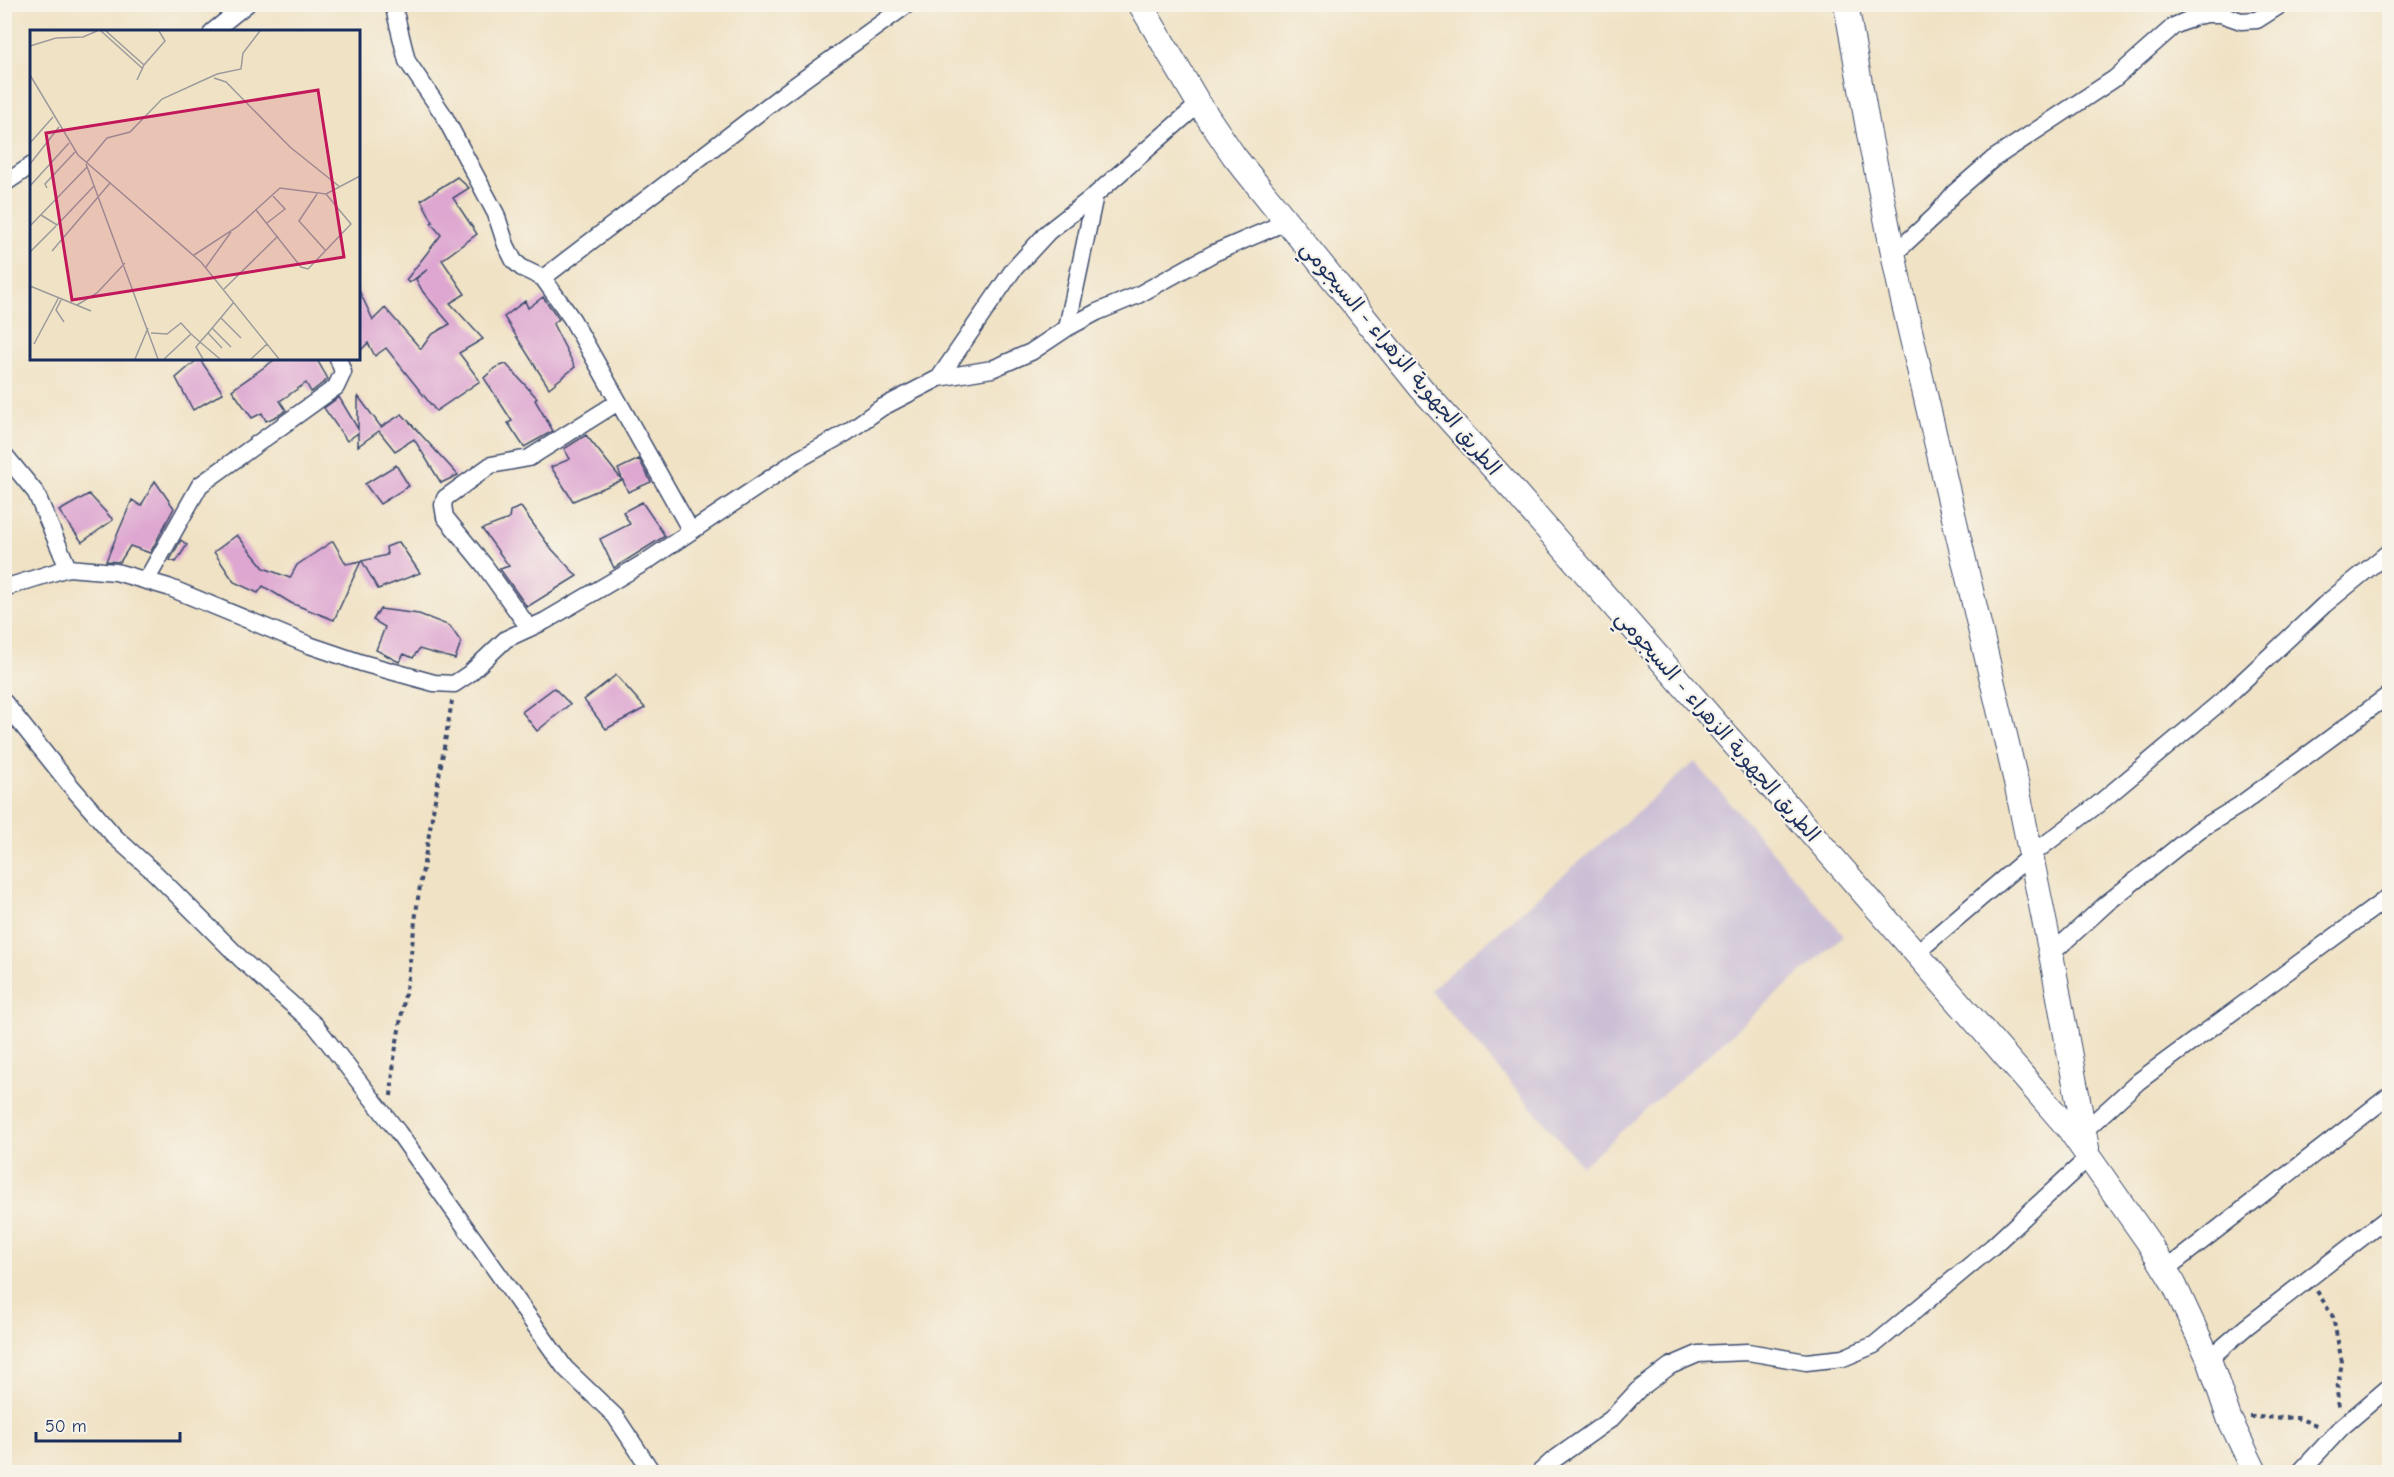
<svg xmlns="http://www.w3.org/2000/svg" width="2394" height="1477" font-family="'Comic Neue','Playpen Sans Arabic',sans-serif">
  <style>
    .industrial { fill: #cbbfd5 }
    .building { fill: #dea7d1 }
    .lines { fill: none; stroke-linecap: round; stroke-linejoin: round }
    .street-casing { stroke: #3b4a6d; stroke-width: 19 }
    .secondary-casing { stroke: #3b4a6d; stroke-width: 26 }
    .path { stroke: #3b4a6d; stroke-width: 4; stroke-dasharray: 4.5 4.5; stroke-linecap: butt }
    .street { stroke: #fff; stroke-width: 16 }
    .secondary { stroke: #fff; stroke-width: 24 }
    .labels { text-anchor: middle; stroke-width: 4.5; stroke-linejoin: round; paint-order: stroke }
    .street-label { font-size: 21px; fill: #1b2f5e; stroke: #f7f3e8 }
    .inset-road { fill: none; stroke: #9b9a9c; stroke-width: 1.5 }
    .view { fill: #c2185b; fill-opacity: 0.15; stroke: #c2185b; stroke-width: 3 }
    .inset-edge { fill: none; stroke: #1b2f5e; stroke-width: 3 }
  </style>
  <rect width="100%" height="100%" fill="#f7f3e8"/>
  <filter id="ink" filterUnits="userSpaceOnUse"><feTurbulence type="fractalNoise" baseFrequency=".0167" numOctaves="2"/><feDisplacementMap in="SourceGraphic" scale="12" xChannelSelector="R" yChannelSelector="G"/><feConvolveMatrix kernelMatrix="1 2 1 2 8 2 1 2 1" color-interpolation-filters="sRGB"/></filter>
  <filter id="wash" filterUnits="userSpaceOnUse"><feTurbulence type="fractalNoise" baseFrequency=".008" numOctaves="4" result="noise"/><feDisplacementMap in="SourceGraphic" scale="24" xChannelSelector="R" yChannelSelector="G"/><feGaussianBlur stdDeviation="1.35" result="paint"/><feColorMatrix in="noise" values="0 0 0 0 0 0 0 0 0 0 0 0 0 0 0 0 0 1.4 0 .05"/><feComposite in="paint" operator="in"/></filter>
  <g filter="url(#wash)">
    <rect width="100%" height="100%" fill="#f0e2c5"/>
    <path class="industrial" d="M 1695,762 L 1844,935 L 1582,1166 L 1430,990 Z"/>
    <g id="blocks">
      <path class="building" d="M 457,177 L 469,188 L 453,198 L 477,234 L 442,260 L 465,294 L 450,303 L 483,339 L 459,353 L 480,381 L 436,411 L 386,348 L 375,356 L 368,343 L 358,353 L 358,288 L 373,320 L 385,308 L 421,349 L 431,335 L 450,324 L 423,292 L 416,279 L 428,269 L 409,283 L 406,280 L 441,235 L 431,223 L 433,222 L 421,200 Z
        M 543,297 L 559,319 L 553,324 L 575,367 L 549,388 L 504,317 L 525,301 L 528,308 Z
        M 199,358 L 223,393 L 193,410 L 176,378 Z
        M 277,358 L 316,358 L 328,379 L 311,392 L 306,383 L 280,401 L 286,410 L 279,415 L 266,421 L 262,413 L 252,418 L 232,390 Z
        M 506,364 L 537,398 L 535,400 L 553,431 L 524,447 L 508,423 L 512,421 L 484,378 L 495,368 Z
        M 358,396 L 381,427 L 402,414 L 458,475 L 441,483 L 414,439 L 395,451 L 379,431 L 358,446 L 358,433 L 347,441 L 324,408 L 339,397 L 358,429 Z
        M 586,435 L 622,480 L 573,501 L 551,467 L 570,459 L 564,449 Z
        M 639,459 L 651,482 L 628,492 L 618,469 Z
        M 396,465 L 409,486 L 380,504 L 365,484 Z
        M 155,481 L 174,508 L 150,553 L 130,546 L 120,562 L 106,561 L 132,500 L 141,506 Z
        M 89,494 L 113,520 L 82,542 L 59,511 Z
        M 642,502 L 665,536 L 614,568 L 600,539 L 630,524 L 623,512 Z
        M 521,507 L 549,546 L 577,576 L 527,607 L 500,569 L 509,566 L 482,529 L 509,519 L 510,511 Z
        M 237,535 L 264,568 L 290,578 L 297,565 L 333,541 L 346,564 L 361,561 L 334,620 L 291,603 L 263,586 L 258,593 L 234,582 L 214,552 Z
        M 181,540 L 187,545 L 176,562 L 170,560 Z
        M 399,542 L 420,573 L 378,589 L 362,561 L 387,555 L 386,547 Z
        M 380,609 L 419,614 L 450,626 L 461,642 L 455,659 L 419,649 L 413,658 L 404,654 L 399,662 L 376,650 L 385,627 L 373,620 Z
        M 616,675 L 645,708 L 606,729 L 584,700 Z
        M 554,688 L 570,704 L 537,731 L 522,712 Z"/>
    </g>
  </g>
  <g filter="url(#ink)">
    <use href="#blocks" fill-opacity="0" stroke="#3b4a6d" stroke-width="1.5"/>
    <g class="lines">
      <g class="street-casing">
        <path id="street" d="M 393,4 L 407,61 L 443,114 L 496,214 L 506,245 L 514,261 L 522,268 L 543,278 L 572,319 L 691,531
          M 212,32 L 247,4
          M 4,184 L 32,165
          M 1894,254 L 1935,216 L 1954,193 L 1993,159 L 2114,79 L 2174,26 L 2197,16 L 2208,14 L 2221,14 L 2241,21 L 2257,20 L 2282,4
          M 543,278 L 786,92 L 908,4
          M 1067,328 L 1095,195
          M 939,378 L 1013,270 L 1048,232 L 1095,195 L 1199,104
          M 4,454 L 36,493 L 68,568
          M 146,581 L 200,485 L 336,387 L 343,372 L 338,358
          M 4,588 L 68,568 L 116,572 L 168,587 L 309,645 L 362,663 L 434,683 L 454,684 L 469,674 L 506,639 L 545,621 L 647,561 L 799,459 L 846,433 L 881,408 L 939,378 L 992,369 L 1031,352 L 1067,328 L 1097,312 L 1138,295 L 1214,253 L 1286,222
          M 529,628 L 484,565 L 445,517 L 443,505 L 445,498 L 491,465 L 529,458 L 618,402
          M 4,702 L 70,785 L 115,837 L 156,874 L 242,960 L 315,1025 L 398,1132 L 565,1368 L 615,1416 L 652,1472
          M 1915,954 L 2031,855 L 2097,805 L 2224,699 L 2324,605 L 2390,551
          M 2051,954 L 2107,903 L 2199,830 L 2240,805 L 2390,694
          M 2084,1131 L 2139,1081 L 2390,896
          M 2165,1270 L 2390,1095
          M 2209,1359 L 2246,1327 L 2390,1216
          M 1540,1472 L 1552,1461 L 1611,1419 L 1638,1390 L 1670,1366 L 1698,1354 L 1748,1352 L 1806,1362 L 1843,1358 L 1874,1345 L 1992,1247 L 2089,1157
          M 2300,1472 L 2341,1428 L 2390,1386"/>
      </g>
      <g class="secondary-casing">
        <path id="secondary" d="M 1140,4 L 1199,104 L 1234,156 L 1421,388 L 1514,491 L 2069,1129 L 2147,1240 L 2174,1284 L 2209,1359 L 2229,1418 L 2255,1472
          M 1846,4 L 1869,134 L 1901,292 L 2016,782 L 2051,954 L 2087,1148"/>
      </g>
      <path class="path" d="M 391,1096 L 394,1059 L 408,977 L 418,898 L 452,701
        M 2317,1291 L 2333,1317 L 2342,1362 L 2337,1390 L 2339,1409
        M 2250,1417 L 2297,1418 L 2319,1426"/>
      <use href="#street" class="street"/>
      <use href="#secondary" class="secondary"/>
    </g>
  </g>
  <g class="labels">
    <g class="street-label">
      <text transform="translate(1401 358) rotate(50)" y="7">الطريق الجهوية الزهراء - السيجومي</text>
      <text transform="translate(1718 726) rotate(49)" y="7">الطريق الجهوية الزهراء - السيجومي</text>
    </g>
  </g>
  <g transform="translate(30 30)">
    <rect width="330" height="330" fill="#f0e2c5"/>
    <path class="inset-road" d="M 71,1 L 112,38M 76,1 L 114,35M 0,16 L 26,8 L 53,7 L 67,1M 0,45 L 48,125 L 171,232 L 249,329M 184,48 L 196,52 L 260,117 L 310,157M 107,50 L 114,35 L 135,11 L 129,1M 0,113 L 23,87M 57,132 L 77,108 L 100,102 L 132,69 L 187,44 L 211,39 L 213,23 L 230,1M 0,134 L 29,97M 56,134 L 128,329M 0,156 L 39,113M 17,158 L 15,154 L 45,122M 287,164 L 269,191 L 296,221M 226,180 L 271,237 L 278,239 L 321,194 L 296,164M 11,185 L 27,195 L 64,156M 237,193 L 255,179 L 243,166M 0,196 L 57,137M 22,221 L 80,153M 0,222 L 26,196M 164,225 L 207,197 L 250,158 L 296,164 L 330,146M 176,237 L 201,202M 0,256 L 61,281M 194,259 L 248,206M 32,268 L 26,280 L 34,292M 47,275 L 67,263 L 95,233M 191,288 L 211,308M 182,298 L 201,317M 121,303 L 137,304 L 151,293 L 161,304M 178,303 L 170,312 L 190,329M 4,314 L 29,267M 192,318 L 178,303 L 204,272M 105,329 L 118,298M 134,329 L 161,304 L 170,312 L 166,317 L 173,329M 221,329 L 237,314"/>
    <path class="view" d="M 288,60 L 314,227 L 42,270 L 16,103 Z"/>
    <rect width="330" height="330" class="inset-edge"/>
  </g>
  <rect width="2394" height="1477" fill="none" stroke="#f7f3e8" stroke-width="24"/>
  <path d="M36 1432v9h144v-9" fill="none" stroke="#1b2f5e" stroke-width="3"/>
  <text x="45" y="1432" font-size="18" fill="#1b2f5e" stroke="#f7f3e8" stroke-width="4.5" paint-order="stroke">50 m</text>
</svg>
